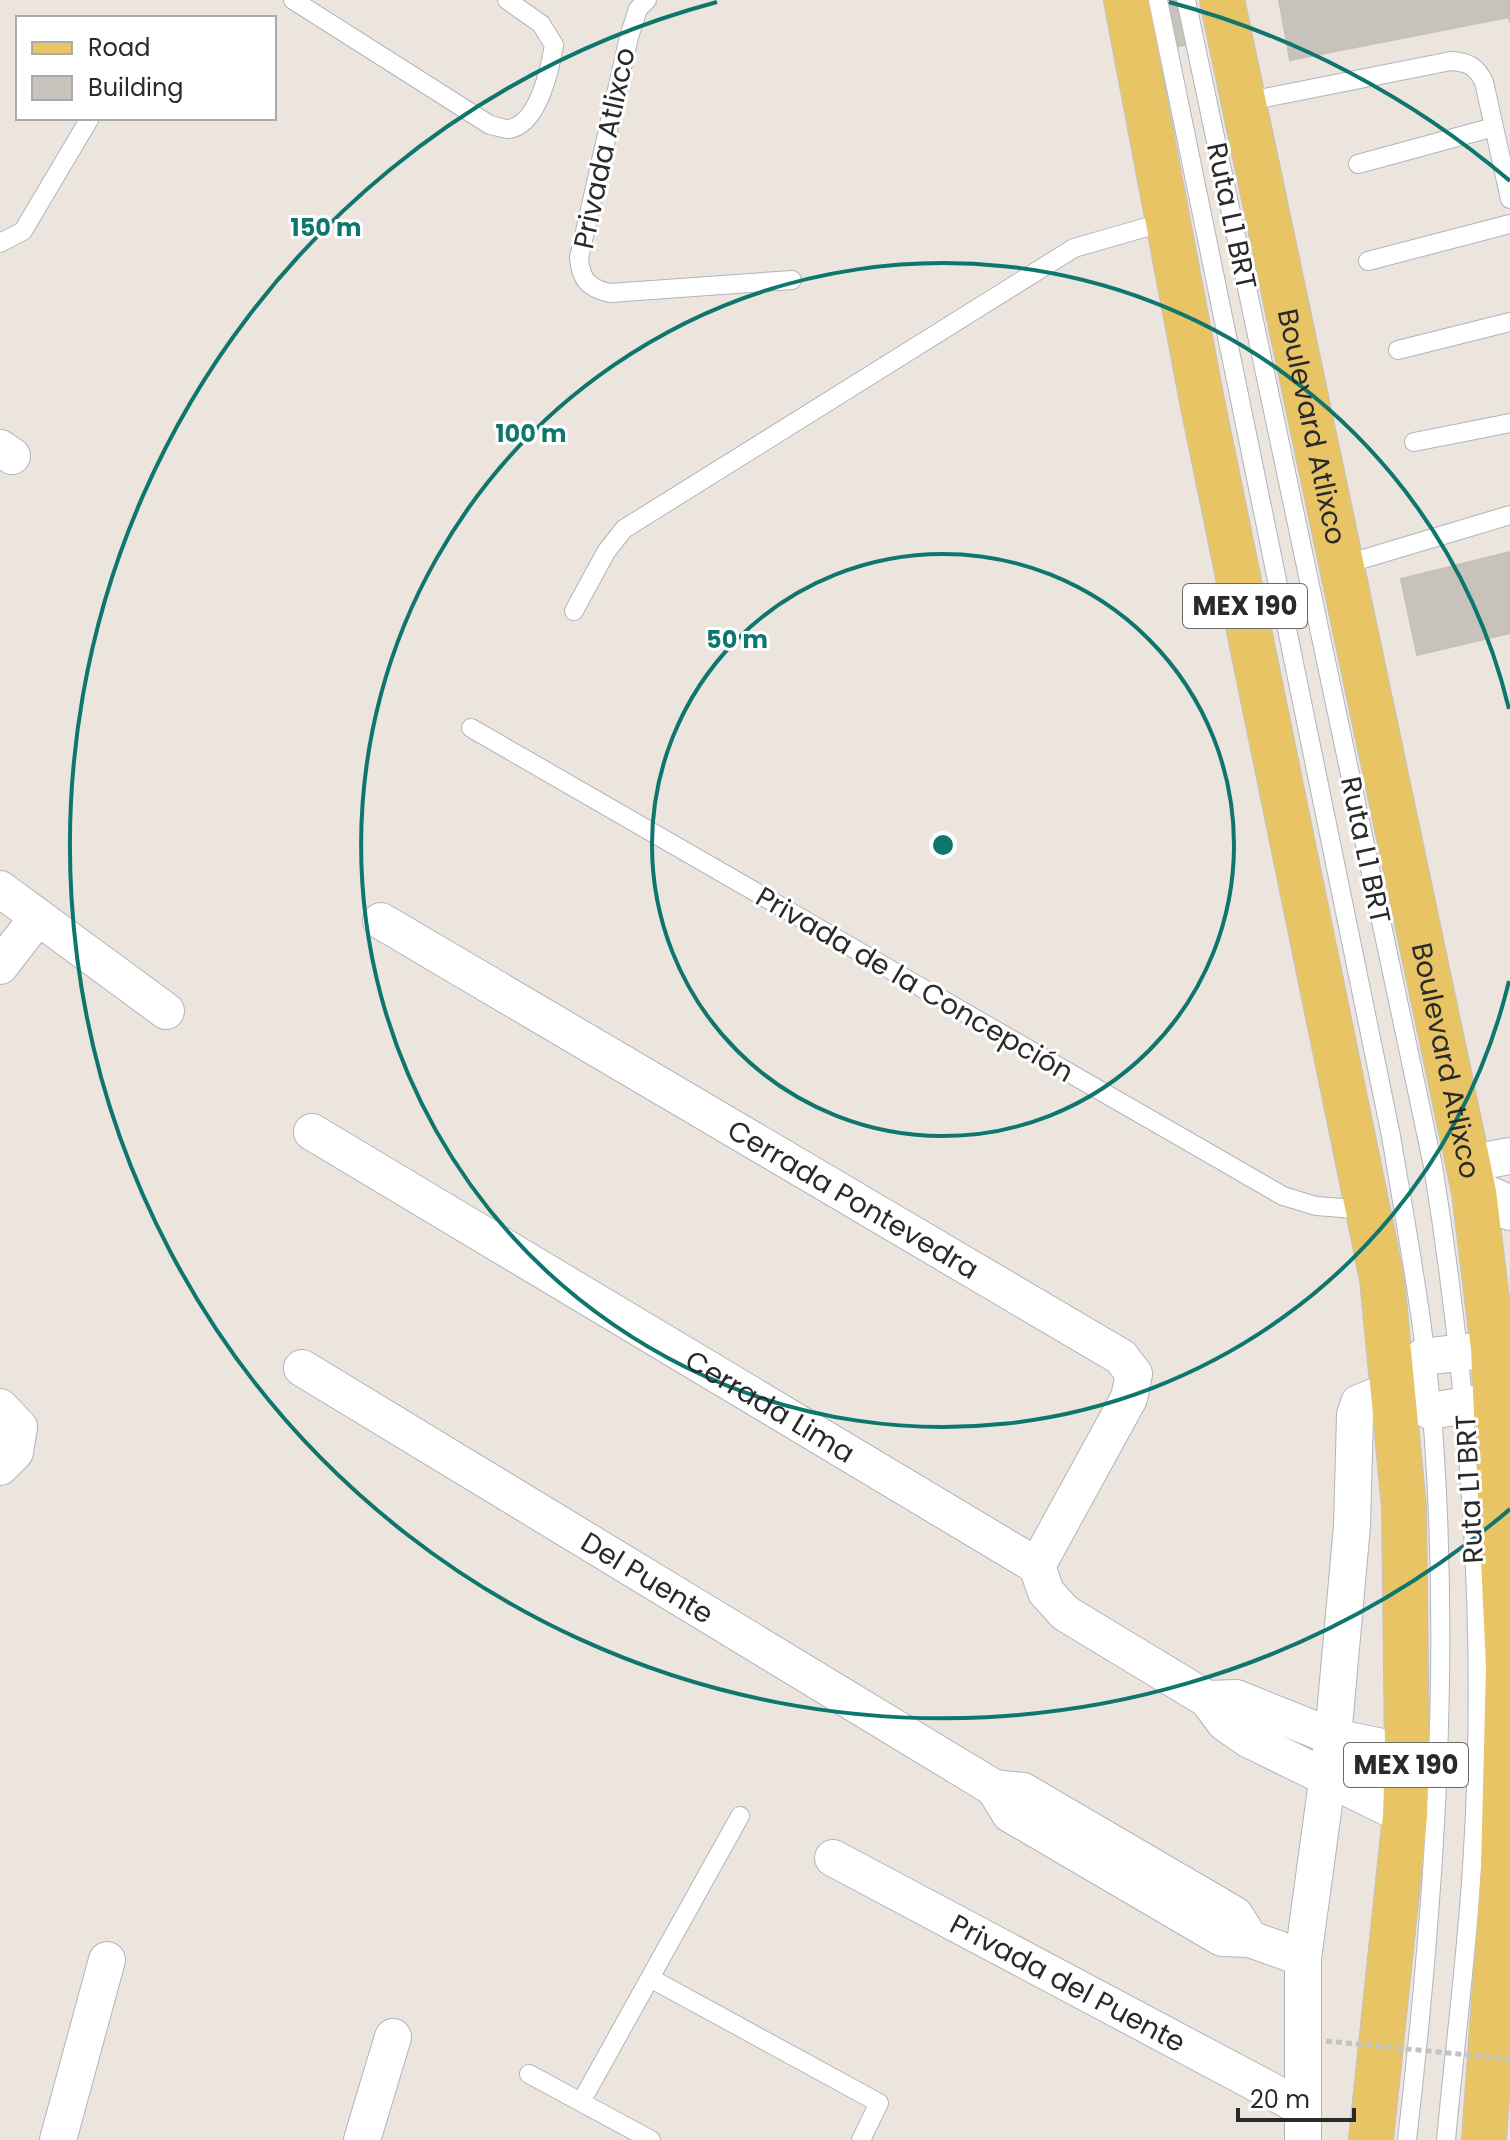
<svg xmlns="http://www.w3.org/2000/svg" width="1510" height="2140" font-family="Poppins,sans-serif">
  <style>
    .building { fill: #c7c3bc; stroke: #c7c0b7; stroke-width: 2 }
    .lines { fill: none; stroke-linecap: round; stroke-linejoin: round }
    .service-casing { stroke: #b0b4bd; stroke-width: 20 }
    .minor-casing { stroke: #b0b4bd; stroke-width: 38 }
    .secondary-casing { stroke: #b0b4bd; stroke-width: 46 }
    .primary-casing { stroke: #c3c3c3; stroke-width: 46 }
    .service { stroke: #fff; stroke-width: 18 }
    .minor { stroke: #fff; stroke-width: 36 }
    .secondary { stroke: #fff; stroke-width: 44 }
    .primary { stroke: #e8c465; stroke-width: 44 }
    .path-bridge { stroke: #c3c3c3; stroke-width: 5; stroke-dasharray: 6 4; stroke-linecap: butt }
    .ring { fill: none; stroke: #0f766e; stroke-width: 4 }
    .labels { text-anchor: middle; stroke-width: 6; stroke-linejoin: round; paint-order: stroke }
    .shield { fill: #fff; stroke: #6a6a6a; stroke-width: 2 }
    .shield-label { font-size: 26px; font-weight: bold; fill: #2a2a2a }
    .street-label { font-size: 28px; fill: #2a2a2a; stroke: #fff }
    .centre { fill: #0f766e; stroke: #fff; stroke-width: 4 }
    .ring-label { font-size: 24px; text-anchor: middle; font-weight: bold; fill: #0f766e; stroke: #fff; stroke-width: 6; stroke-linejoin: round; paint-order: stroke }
  </style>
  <rect width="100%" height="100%" fill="#ebe5dd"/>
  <path class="building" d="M 1161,0 L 1184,0 L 1193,43 L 1170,48 Z
    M 1279,0 L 1510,0 L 1510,22 L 1509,17 L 1290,60 Z
    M 1510,552 L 1510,633 L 1417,655 L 1401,579 Z"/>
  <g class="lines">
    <g class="service-casing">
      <path id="service" d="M 293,0 L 490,125 C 496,126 503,129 508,129 C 538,126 550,69 554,45 L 541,24 L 507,0
        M 647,0 L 638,9 L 629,37 L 579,258 C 581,280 588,288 610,293 L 792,280
        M 1158,0 L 1391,1136 C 1408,1237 1427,1339 1434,1441 C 1450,1675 1434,1908 1407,2140
        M 1186,0 L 1433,1166 C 1469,1391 1487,1622 1473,1850 C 1468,1947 1455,2043 1446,2140
        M 1244,102 L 1451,61 C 1468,62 1476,66 1484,82 L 1510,199
        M 1358,164 L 1494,127
        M 0,243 L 23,231 L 90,118
        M 1368,261 L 1510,224
        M 1398,350 L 1510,322
        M 1414,442 L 1510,423
        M 1343,565 L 1510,515
        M 574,611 L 606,552 L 624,529 L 1074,248 L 1168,221
        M 471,728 L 1283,1196 L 1316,1206 L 1368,1210
        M 650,1978 L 879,2103 L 861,2140
        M 529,2074 L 651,2140
        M 581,2102 L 740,1816"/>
    </g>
    <g class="minor-casing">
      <g id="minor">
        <path d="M 0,448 L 12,456"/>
        <path d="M 0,889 L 166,1011"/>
        <path id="s1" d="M 381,921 L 1121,1357 L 1134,1374 L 1129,1398 L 1037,1566"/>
        <path d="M 0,966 L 38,917"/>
        <path id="s2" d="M 312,1132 L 1037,1566 L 1046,1592 L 1065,1613 L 1207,1699 L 1225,1723 L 1248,1739 L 1405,1816"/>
        <path d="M 1466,1164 L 1510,1156"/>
        <path id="s3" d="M 302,1368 L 994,1788 L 1023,1791 L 1235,1915 L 1250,1939"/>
        <path d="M 1393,1389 L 1430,1411 L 1510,1398"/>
        <path d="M 0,1407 L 19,1427 L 15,1452 L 0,1467"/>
        <path d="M 1207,1699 L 1236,1698 L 1333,1737 L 1407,1752"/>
        <path d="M 994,1788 L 1010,1814 L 1222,1938 L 1250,1939 L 1303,1958"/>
        <path id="s4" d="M 833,1858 L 1303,2108"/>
        <path d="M 58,2140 L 107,1960"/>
        <path d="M 362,2140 L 393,2037"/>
        <path d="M 1303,2140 L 1303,1958 L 1333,1737 L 1352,1526 L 1355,1415 L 1359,1403 L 1393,1389 L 1423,1357 L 1510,1347"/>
      </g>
    </g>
    <g class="secondary-casing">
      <path id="secondary" d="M 1474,1192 L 1510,1208"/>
    </g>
    <g class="primary-casing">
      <g id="primary">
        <path d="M 1126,0 L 1202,401 L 1382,1279 L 1404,1507 L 1407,1752 L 1405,1816 L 1371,2140"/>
        <path id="s5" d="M 1222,0 L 1474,1192 L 1493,1348 L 1508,1666 L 1503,1870 L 1484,2140"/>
      </g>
    </g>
    <use href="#service" class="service"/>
    <use href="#minor" class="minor"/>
    <use href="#secondary" class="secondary"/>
    <use href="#primary" class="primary"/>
    <path class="path-bridge" d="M 1326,2041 L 1510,2059"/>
  </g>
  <g class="ring">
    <circle cx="943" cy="845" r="291"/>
    <path d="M1509 981A582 582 0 1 1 1509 709"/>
    <path d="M1510 1509A873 873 0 1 1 717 2M1169 2A873 873 0 0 1 1510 181"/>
  </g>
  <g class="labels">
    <g class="shield">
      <rect x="1183" y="584" width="124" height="44" rx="6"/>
      <rect x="1344" y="1743" width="124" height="44" rx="6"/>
    </g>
    <g class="shield-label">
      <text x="1245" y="615">MEX 190</text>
      <text x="1406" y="1774">MEX 190</text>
    </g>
    <g class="street-label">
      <text transform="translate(604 148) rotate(-78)" y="10">Privada Atlixco</text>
      <text transform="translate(1232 216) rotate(78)" y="10">Ruta L1 BRT</text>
      <text dy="10" stroke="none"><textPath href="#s5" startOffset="436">Boulevard Atlixco</textPath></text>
      <text transform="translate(1366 850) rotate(78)" y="10">Ruta L1 BRT</text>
      <text transform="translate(915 984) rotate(30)" y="10">Privada de la Concepción</text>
      <text dy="10" stroke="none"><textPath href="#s5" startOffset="1084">Boulevard Atlixco</textPath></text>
      <text dy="10" stroke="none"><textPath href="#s1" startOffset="548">Cerrada Pontevedra</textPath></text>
      <text dy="10" stroke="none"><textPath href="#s2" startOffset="534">Cerrada Lima</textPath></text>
      <text transform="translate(1469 1489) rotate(-93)" y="10">Ruta L1 BRT</text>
      <text dy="10" stroke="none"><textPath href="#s3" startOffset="404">Del Puente</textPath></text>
      <text dy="10" stroke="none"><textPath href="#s4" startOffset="266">Privada del Puente</textPath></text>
    </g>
  </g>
  <circle cx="943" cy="845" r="12" class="centre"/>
  <g class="ring-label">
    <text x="326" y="236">150 m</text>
    <text x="531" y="442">100 m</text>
    <text x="737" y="648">50 m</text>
  </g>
  <rect x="16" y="16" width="260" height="104" fill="#ffffff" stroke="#aaaaaa" stroke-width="2"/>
  <rect x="32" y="42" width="40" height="12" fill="#e8c465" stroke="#aaaaaa" stroke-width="2"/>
  <text x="88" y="56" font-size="24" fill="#2a2a2a">Road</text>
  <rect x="32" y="76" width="40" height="24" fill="#c7c3bc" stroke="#aaaaaa" stroke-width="2"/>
  <text x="88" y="96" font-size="24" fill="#2a2a2a">Building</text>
  <path d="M1238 2108v12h116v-12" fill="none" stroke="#2a2a2a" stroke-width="4"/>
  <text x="1250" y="2108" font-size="24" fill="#2a2a2a" stroke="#ffffff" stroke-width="6" paint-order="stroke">20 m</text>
</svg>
